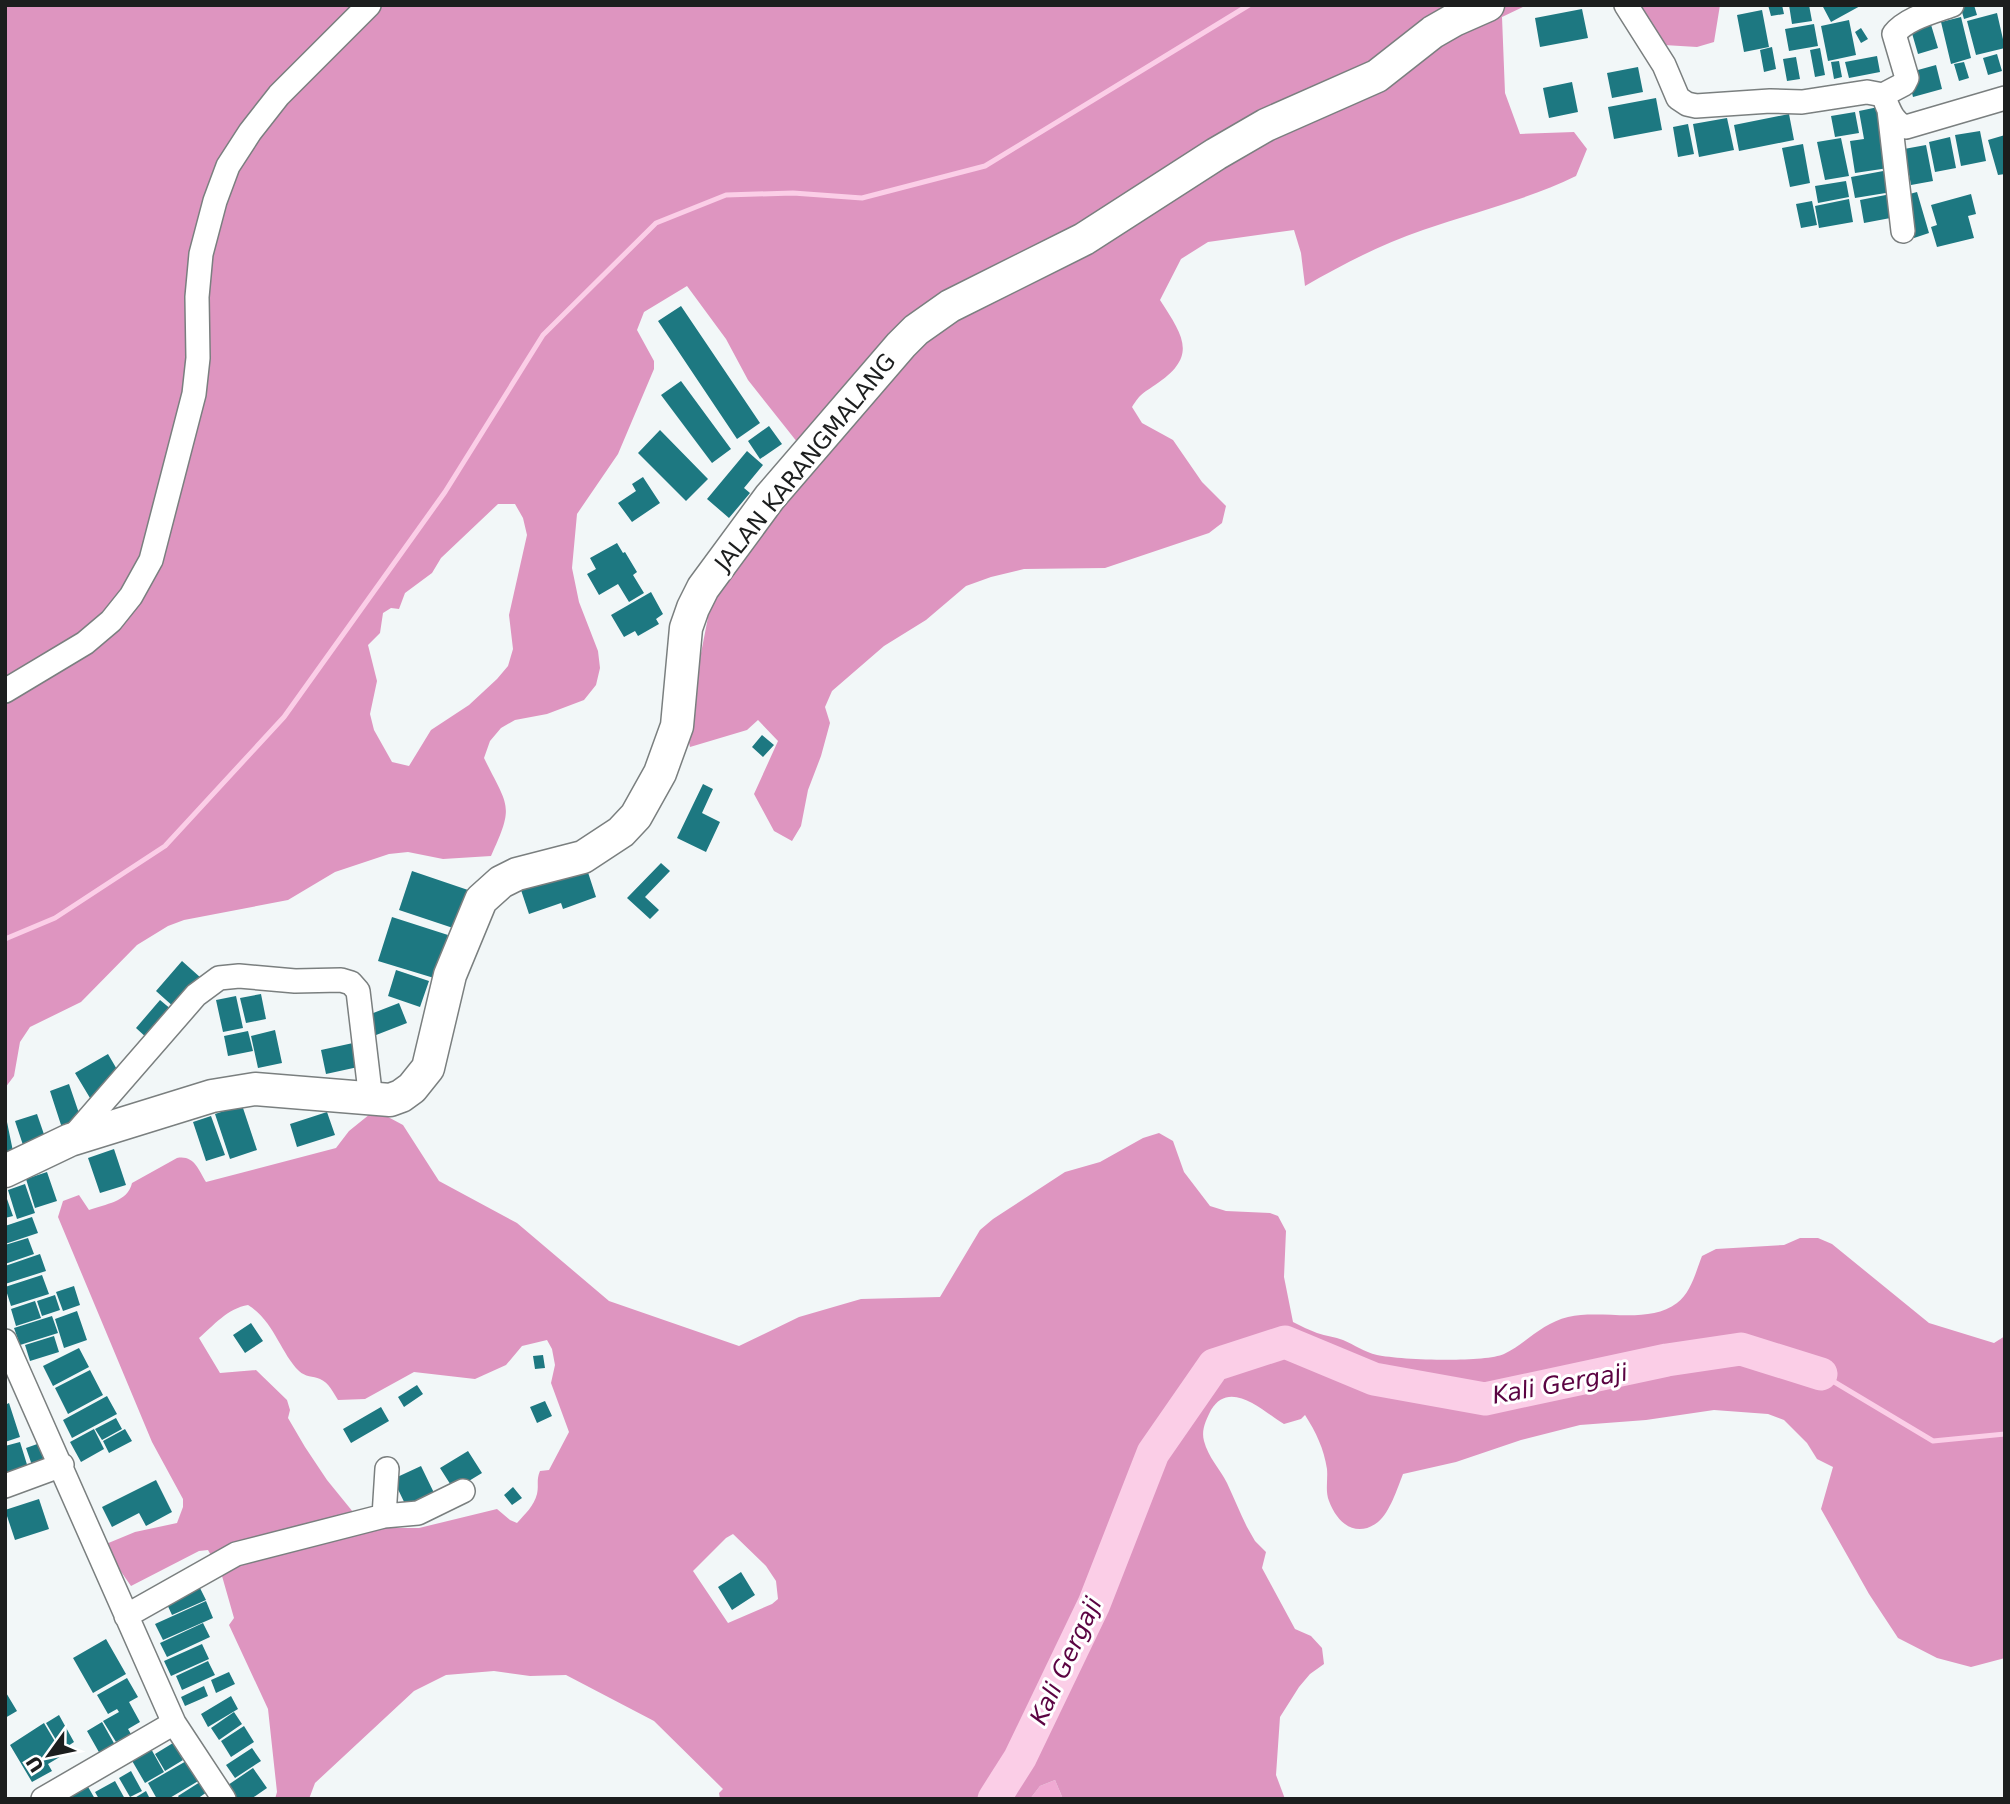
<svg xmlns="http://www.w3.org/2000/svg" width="2010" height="1804" font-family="'DejaVu Sans',sans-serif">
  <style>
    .green { fill: #f0aad3 }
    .forest { fill: #de95c0; fill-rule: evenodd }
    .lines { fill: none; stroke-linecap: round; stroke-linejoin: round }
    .stream { stroke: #fbcee7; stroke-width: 5 }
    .river { stroke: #fbcee7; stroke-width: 33 }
    .building { fill: #1d7881 }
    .street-casing { stroke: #7a7f7f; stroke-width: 26 }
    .secondary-casing { stroke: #7a7f7f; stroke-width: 35 }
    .street { stroke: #fff; stroke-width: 23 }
    .secondary { stroke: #fff; stroke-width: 32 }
    .labels { text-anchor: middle; stroke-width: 6; stroke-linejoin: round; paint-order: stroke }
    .street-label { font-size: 23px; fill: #1c1e1e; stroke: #fff }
    .water-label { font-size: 24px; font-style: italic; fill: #5b0342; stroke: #fff }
  </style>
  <rect width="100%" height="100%" fill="#f2f7f8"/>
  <path class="green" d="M 1055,1780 L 1063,1799 L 1030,1799 L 1040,1786 Z"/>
  <path class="forest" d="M 5,5 L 1527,5 L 1502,17 L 1505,93 L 1520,134 L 1574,132 L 1587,149 L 1576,176 C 1527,200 1474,212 1423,230 C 1382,244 1343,264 1305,286 L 1301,253 L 1294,230 L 1208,242 L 1181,259 L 1160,300 C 1183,336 1199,356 1155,385 C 1142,394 1141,393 1132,407 L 1142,423 L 1173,440 L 1202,482 L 1226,506 L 1222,523 L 1209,533 L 1105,568 L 1024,569 L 991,577 L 966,586 L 926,620 L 884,646 L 832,691 L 825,707 L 830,723 L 821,756 L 808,790 L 801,826 L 792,841 L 774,831 L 754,794 L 778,741 L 758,720 L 747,730 L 690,747 L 686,730 L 711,602 L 813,462 L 748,380 L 726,339 L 687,286 L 644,312 L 637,330 L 654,361 L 654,369 L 618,454 L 577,514 L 572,568 L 579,602 L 598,651 L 600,668 L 596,685 L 584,700 L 547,714 L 515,720 L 501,728 L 490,741 L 484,758 C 508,807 515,804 491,856 L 443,859 L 408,852 L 389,854 L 335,872 L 288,900 L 184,920 L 168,926 L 137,945 L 81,1002 L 30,1027 L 20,1042 L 14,1076 L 5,1088 ZM 498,504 L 515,504 L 523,518 L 527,535 L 509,615 L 513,649 L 508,666 L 497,679 L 469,705 L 431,730 L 409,766 L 392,762 L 374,730 L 370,714 L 377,681 L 368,645 L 380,633 L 383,613 L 391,608 L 399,609 L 405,593 L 432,573 L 441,558 Z
    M 1641,5 L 1720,5 L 1714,42 L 1697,47 L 1664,45 Z
    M 375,1110 L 403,1125 L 439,1181 L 517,1223 L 609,1301 L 739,1346 L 799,1317 L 861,1299 L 940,1297 L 980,1230 L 993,1219 L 1065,1172 L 1100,1162 L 1143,1138 L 1159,1133 L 1173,1141 L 1184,1172 L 1210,1206 L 1226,1211 L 1270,1213 L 1278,1216 L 1286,1231 L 1284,1277 L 1293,1322 C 1301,1326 1309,1330 1317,1333 C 1326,1336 1335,1337 1343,1340 C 1355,1345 1364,1352 1377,1355 C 1400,1360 1484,1363 1504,1354 C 1525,1344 1542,1323 1568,1317 C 1602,1309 1648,1325 1677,1303 C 1691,1293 1696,1271 1702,1256 L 1716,1249 L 1784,1245 L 1800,1238 L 1818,1238 L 1832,1244 L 1929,1323 L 1994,1343 L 2005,1336 L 2005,1658 L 1971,1667 L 1937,1658 L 1898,1638 L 1869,1594 L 1821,1509 L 1833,1467 L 1817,1459 L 1807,1443 L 1784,1420 L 1768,1414 L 1714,1410 L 1646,1420 L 1580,1425 L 1521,1440 L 1456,1462 L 1403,1474 C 1397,1489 1390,1512 1378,1522 C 1356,1539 1337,1523 1329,1501 C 1325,1491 1328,1480 1327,1469 C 1324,1449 1316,1432 1305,1415 L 1301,1419 L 1284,1424 C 1264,1412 1230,1378 1211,1410 C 1206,1420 1201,1430 1204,1441 C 1208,1457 1220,1469 1227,1483 C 1234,1498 1240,1513 1247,1527 L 1255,1541 L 1266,1552 L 1262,1568 L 1295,1629 L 1311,1636 L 1322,1648 L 1324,1664 L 1310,1674 L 1299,1687 L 1280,1717 L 1276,1775 L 1285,1799 L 1063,1799 L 1055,1780 L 1040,1786 L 1030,1799 L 720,1799 L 719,1793 L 723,1789 L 654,1721 L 566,1675 L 530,1676 L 494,1671 L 446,1675 L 414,1691 L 315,1783 L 309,1799 L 275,1799 L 277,1792 L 268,1709 L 229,1625 L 234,1618 L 222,1576 L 208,1550 L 199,1551 L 131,1586 L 115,1563 L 106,1544 L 135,1532 L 177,1523 L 183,1507 L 183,1499 L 152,1442 L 58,1217 L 63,1201 L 79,1195 L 89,1210 C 105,1204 128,1202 132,1183 L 177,1158 C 194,1155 198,1169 206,1182 L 336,1148 L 349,1131 ZM 248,1305 C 274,1321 280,1352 299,1371 C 305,1377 313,1376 320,1379 C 329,1383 333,1392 338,1400 L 365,1399 L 414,1372 L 475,1379 L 506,1365 L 522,1346 L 547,1340 L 552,1349 L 555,1365 L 551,1383 L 569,1432 L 549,1470 L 540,1471 C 536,1480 539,1485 537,1494 C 534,1506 525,1514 517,1523 L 510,1520 L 497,1509 L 419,1528 L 366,1528 L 327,1480 L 305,1447 L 288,1418 L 290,1410 L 287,1400 L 256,1370 L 220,1373 L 199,1338 C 213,1326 228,1308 248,1305 ZM 733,1534 L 766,1566 L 776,1581 L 778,1599 L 772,1604 L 728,1623 L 693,1571 L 726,1538 Z"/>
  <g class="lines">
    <path class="stream" d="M 5,939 L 55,918 L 165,846 L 284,717 L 445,492 L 543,335 L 656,223 L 726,195 L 793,193 L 862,198 L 985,166 L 1249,5
      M 1821,1374 L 1933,1441 L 2005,1434"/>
    <path class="river" d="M 994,1799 L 1020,1758 L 1094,1604 L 1153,1453 L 1214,1365 L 1285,1342 L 1374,1379 L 1485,1399 L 1667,1360 L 1741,1349 L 1821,1374"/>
  </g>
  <path class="building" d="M 1768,5 L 1782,5 L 1784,14 L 1771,16 Z
    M 1789,5 L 1809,5 L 1812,21 L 1792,24 Z
    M 1822,5 L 1862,5 L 1831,22 Z
    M 1960,5 L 1974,5 L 1977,15 L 1964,19 Z
    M 1582,9 L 1588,38 L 1540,47 L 1535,18 Z
    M 1762,10 L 1769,47 L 1744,52 L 1737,15 Z
    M 1997,13 L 2005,48 L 1976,55 L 1967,21 Z
    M 1961,17 L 1971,58 L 1951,64 L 1941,22 Z
    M 1929,18 L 1938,48 L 1918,54 L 1909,23 Z
    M 1849,20 L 1856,55 L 1828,61 L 1821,26 Z
    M 1814,24 L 1818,46 L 1789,51 L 1785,29 Z
    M 1861,28 L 1868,39 L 1861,43 L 1855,32 Z
    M 1772,47 L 1776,69 L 1764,72 L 1760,50 Z
    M 1820,48 L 1825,75 L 1815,77 L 1810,50 Z
    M 1997,54 L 2002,71 L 1988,75 L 1983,58 Z
    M 1877,56 L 1880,72 L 1849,78 L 1845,62 Z
    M 1796,57 L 1800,79 L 1787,81 L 1783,59 Z
    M 1839,61 L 1842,77 L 1834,79 L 1831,62 Z
    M 1964,62 L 1969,78 L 1959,81 L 1954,64 Z
    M 1936,65 L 1942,89 L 1913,97 L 1907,73 Z
    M 1638,67 L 1643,92 L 1612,98 L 1607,73 Z
    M 1572,82 L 1578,112 L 1549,118 L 1543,88 Z
    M 1656,98 L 1662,130 L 1614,139 L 1608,107 Z
    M 1883,106 L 1895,167 L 1855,173 L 1850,141 L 1864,139 L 1859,111 Z
    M 1855,112 L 1859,133 L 1835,137 L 1831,116 Z
    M 1789,114 L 1794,140 L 1739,151 L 1734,125 Z
    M 1727,118 L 1734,150 L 1699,157 L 1693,124 Z
    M 1688,124 L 1694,154 L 1678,157 L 1673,127 Z
    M 1980,131 L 1986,161 L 1961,166 L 1955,135 Z
    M 2005,135 L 2005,174 L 1998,175 L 1988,140 Z
    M 1950,137 L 1956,168 L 1935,172 L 1929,142 Z
    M 1841,138 L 1849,176 L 1825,180 L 1817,142 Z
    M 1803,144 L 1810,183 L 1790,187 L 1782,148 Z
    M 1926,145 L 1933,181 L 1911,185 L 1904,149 Z
    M 1894,169 L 1898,191 L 1855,198 L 1851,177 Z
    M 1846,181 L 1849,197 L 1818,203 L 1815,186 Z
    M 1917,192 L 1929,233 L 1914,238 L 1902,196 Z
    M 1896,193 L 1901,216 L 1864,223 L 1860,200 Z
    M 1971,194 L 1976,214 L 1968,216 L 1974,238 L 1937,247 L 1931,227 L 1937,225 L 1931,205 Z
    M 1849,199 L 1853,222 L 1819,228 L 1815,206 Z
    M 1812,201 L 1817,225 L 1801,228 L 1796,204 Z
    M 681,306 L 760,423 L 737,439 L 658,321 Z
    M 681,381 L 731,449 L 712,463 L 661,395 Z
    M 769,426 L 782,444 L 760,459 L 748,441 Z
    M 660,430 L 708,479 L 686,501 L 638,453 Z
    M 747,451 L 763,465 L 744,488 L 750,493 L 729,518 L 707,499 Z
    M 643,477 L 660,503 L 632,522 L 618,503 L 636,491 L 632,484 Z
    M 617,543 L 623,553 L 625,552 L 637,572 L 633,575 L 644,593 L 629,602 L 618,584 L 599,595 L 587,574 L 596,569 L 590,558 Z
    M 651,592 L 663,614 L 656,619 L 659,624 L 638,636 L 635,631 L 624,637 L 611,615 Z
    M 762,735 L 774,745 L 763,757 L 752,747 Z
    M 703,784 L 713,789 L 702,813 L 720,822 L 706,852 L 677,838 Z
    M 584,860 L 596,897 L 563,909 L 561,903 L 529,914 L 520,887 Z
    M 661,863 L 670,871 L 645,897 L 659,910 L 650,919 L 627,898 Z
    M 412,871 L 468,890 L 456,929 L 399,910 Z
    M 392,917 L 448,935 L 434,978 L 378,961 Z
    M 182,961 L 201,978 L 175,1008 L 156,991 Z
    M 396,970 L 429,981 L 420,1007 L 388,996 Z
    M 261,994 L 266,1019 L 246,1023 L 240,998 Z
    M 236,996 L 243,1028 L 223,1032 L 216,1000 Z
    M 160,1000 L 172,1010 L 148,1039 L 136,1028 Z
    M 399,1003 L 407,1023 L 371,1037 L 363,1017 Z
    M 275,1030 L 282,1063 L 258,1068 L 251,1036 Z
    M 248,1031 L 253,1051 L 228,1056 L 224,1036 Z
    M 353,1043 L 358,1067 L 326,1074 L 321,1050 Z
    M 108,1054 L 122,1078 L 90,1098 L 75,1073 Z
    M 69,1084 L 82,1122 L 62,1128 L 50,1091 Z
    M 242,1105 L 257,1150 L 230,1159 L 215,1114 Z
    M 327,1112 L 335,1135 L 297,1147 L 290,1124 Z
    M 37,1114 L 48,1146 L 26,1154 L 15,1121 Z
    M 211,1116 L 225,1155 L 206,1161 L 193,1122 Z
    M 5,1122 L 7,1122 L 15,1161 L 5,1163 Z
    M 114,1149 L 126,1185 L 100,1193 L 88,1158 Z
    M 47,1172 L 57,1201 L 35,1208 L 26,1179 Z
    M 25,1184 L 35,1213 L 17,1219 L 8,1190 Z
    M 7,1199 L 13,1216 L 5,1218 L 5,1200 Z
    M 32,1217 L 38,1233 L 5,1244 L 5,1226 Z
    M 28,1238 L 34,1254 L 5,1264 L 5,1245 Z
    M 40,1254 L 46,1271 L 5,1284 L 5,1266 Z
    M 42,1275 L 49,1294 L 11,1306 L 5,1287 Z
    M 74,1286 L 80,1305 L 63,1311 L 56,1292 Z
    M 55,1295 L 60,1310 L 42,1316 L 37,1301 Z
    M 35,1301 L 41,1318 L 16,1326 L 11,1309 Z
    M 77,1311 L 87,1340 L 64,1348 L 55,1319 Z
    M 52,1316 L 58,1333 L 20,1345 L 14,1328 Z
    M 251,1323 L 263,1341 L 245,1353 L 233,1335 Z
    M 54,1336 L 59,1352 L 30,1361 L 25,1345 Z
    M 79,1348 L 89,1367 L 53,1386 L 43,1366 Z
    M 543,1355 L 545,1368 L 535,1369 L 533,1356 Z
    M 90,1370 L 103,1395 L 68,1414 L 55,1388 Z
    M 417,1385 L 423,1394 L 404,1407 L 398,1397 Z
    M 107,1396 L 117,1414 L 72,1438 L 63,1420 Z
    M 545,1401 L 552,1416 L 537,1423 L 530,1407 Z
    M 9,1403 L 20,1437 L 5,1442 L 5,1405 Z
    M 381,1407 L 389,1421 L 351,1443 L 343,1429 Z
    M 116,1418 L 122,1429 L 102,1440 L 95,1429 Z
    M 94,1429 L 104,1449 L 81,1462 L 70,1442 Z
    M 125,1429 L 132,1441 L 109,1453 L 103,1441 Z
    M 20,1442 L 29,1471 L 5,1479 L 5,1446 Z
    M 43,1442 L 51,1465 L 34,1471 L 26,1448 Z
    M 468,1451 L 482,1473 L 454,1490 L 440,1468 Z
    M 421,1466 L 436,1497 L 408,1510 L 393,1479 Z
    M 156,1480 L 172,1512 L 146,1526 L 139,1513 L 112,1527 L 102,1507 Z
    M 513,1487 L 522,1498 L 512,1505 L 504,1495 Z
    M 39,1499 L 49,1529 L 15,1540 L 5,1510 Z
    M 741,1572 L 755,1595 L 732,1610 L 718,1587 Z
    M 199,1586 L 206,1600 L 172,1615 L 166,1602 Z
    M 206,1601 L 213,1618 L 163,1640 L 155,1624 Z
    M 203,1623 L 210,1637 L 167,1657 L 160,1643 Z
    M 106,1639 L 126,1674 L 93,1693 L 73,1658 Z
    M 202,1644 L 209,1659 L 171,1676 L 164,1661 Z
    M 208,1661 L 215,1675 L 182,1690 L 176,1676 Z
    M 229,1672 L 235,1684 L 216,1693 L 211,1680 Z
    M 127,1678 L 138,1697 L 129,1702 L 140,1722 L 128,1729 L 131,1734 L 116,1742 L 103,1721 L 119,1712 L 117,1709 L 108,1714 L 97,1695 Z
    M 204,1686 L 208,1696 L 185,1706 L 181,1697 Z
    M 5,1691 L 17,1711 L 5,1718 Z
    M 231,1696 L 238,1709 L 208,1727 L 201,1714 Z
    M 234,1712 L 242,1724 L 219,1740 L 211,1728 Z
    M 59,1715 L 74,1742 L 62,1750 L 46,1723 Z
    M 102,1722 L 115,1745 L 100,1754 L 87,1731 Z
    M 44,1723 L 63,1755 L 48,1764 L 52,1771 L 32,1782 L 10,1745 Z
    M 244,1726 L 254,1742 L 231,1757 L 221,1741 Z
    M 173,1743 L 183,1760 L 165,1771 L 155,1754 Z
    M 150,1747 L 164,1772 L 145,1783 L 131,1759 Z
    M 252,1748 L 261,1761 L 235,1778 L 226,1765 Z
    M 188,1760 L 200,1780 L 168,1799 L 157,1799 L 148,1783 Z
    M 253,1768 L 267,1788 L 251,1799 L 237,1799 L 228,1785 Z
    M 131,1771 L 142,1791 L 130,1797 L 119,1778 Z
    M 115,1781 L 125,1799 L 99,1799 L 95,1792 Z
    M 200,1782 L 207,1792 L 197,1799 L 180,1799 L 178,1796 Z
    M 87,1785 L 95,1799 L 71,1799 L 69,1795 Z
    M 146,1791 L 150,1799 L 133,1799 Z"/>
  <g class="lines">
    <g class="street-casing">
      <path id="street" d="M 1626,5 L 1664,65 L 1678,98 L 1687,104 L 1696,106 L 1770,101 L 1802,102 L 1867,92 L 1883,95 L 1904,84 L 1907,78 L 1894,34 C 1907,18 1933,12 1952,5
        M 1883,95 C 1888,107 1892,123 1906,127 L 2005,98
        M 1889,110 L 1903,231
        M 5,691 L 85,643 L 111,621 L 131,596 L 151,560 L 194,394 L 198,358 L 197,297 L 201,254 L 215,201 L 228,166 L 250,132 L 279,95 L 369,5
        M 70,1140 L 196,995 L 219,978 L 239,976 L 295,981 L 341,980 L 351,983 L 358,991 L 371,1100
        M 5,1341 L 174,1723 L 224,1799
        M 5,1486 L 62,1465
        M 384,1516 L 418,1513 L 463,1491
        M 126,1616 L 236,1554 L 384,1516 L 387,1469
        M 43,1799 L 174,1723"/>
    </g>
    <g class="secondary-casing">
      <path id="secondary" d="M 5,1171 L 70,1140 L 212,1096 L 255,1089 L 390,1100 L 401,1096 L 412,1088 L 428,1068 L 450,975 L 481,900 L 501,882 L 517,874 L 583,857 L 621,832 L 636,816 L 660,773 L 677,726 L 686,628 L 693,608 L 703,588 L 770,497 L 901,345 L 916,330 L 950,306 L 1084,239 L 1216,154 L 1266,125 L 1377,76 L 1433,32 L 1454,20 L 1488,5"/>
    </g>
    <use href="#street" class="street"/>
    <use href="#secondary" class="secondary"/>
  </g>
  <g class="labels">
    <g class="street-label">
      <text transform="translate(805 462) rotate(-51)" y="8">JALAN KARANGMALANG</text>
    </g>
    <g class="water-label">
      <text transform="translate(1560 1384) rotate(-10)" y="8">Kali Gergaji</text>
      <text transform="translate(1066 1661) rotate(-65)" y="8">Kali Gergaji</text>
    </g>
  </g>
  <rect width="2010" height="1804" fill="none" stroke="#1c1e1e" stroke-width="14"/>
  <g transform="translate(49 1755) rotate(237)" stroke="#ffffff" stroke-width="5" paint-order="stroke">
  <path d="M0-5L12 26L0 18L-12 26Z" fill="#1c1e1e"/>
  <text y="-10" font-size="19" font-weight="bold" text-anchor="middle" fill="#1c1e1e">U</text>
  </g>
</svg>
